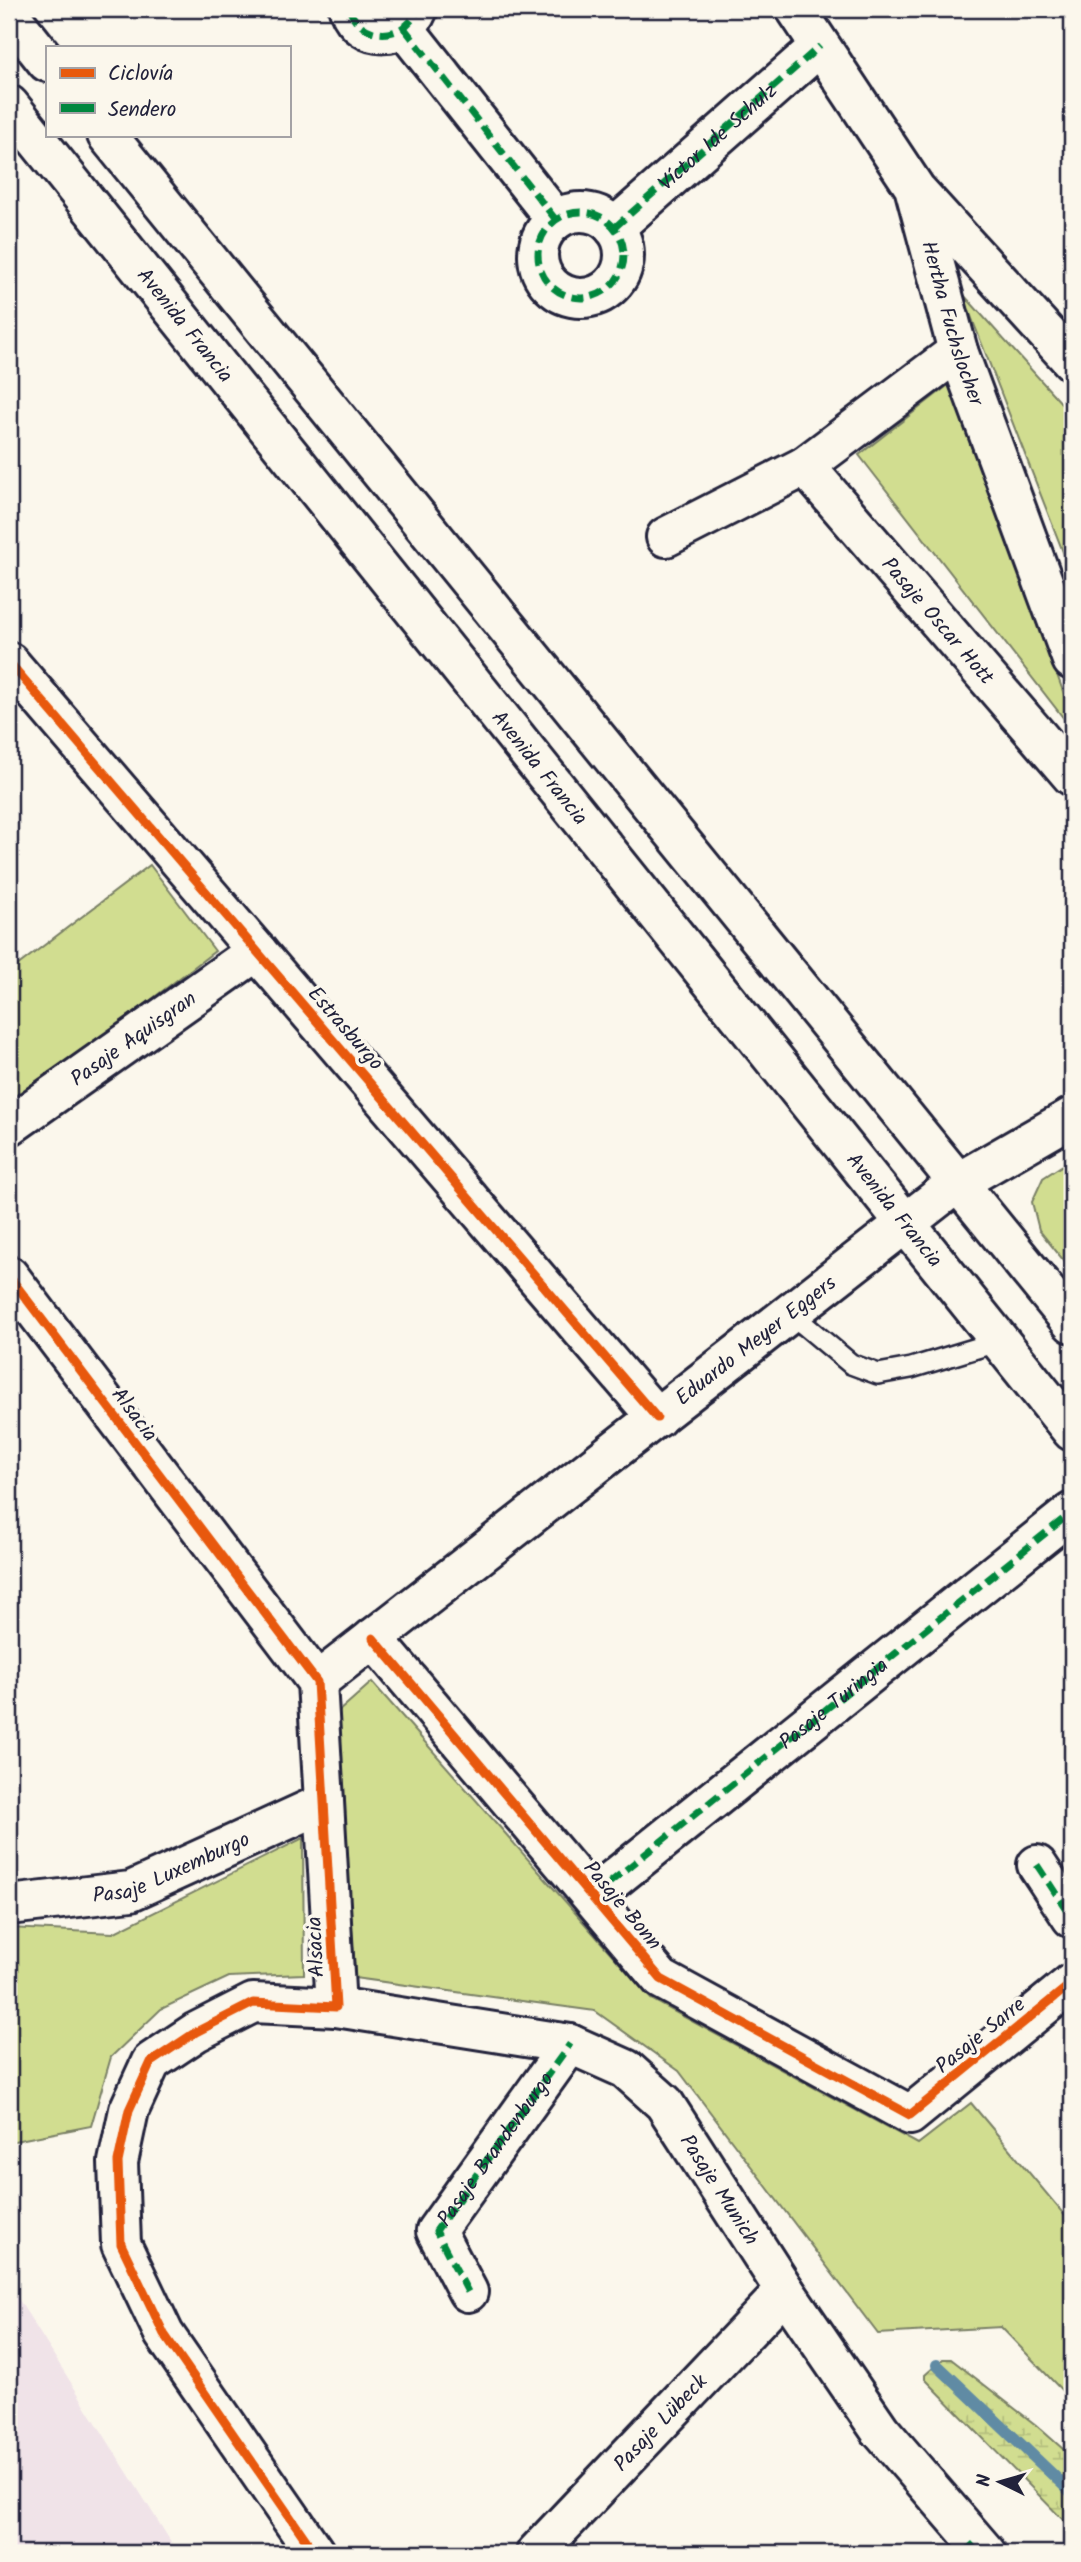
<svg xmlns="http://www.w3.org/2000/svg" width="1081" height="2562" font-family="Kalam,sans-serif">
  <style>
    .built { fill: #f0e3e8 }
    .grass { fill: #d1dd90; stroke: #7a8066; stroke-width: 2 }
    .wetland { fill: url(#wetland-marsh); stroke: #7a8066; stroke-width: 2 }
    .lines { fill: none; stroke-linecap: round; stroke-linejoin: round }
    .stream { stroke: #608ba4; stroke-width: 12 }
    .service-casing { stroke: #22223b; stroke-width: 24 }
    .minor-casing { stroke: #22223b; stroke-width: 44 }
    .secondary-casing { stroke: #22223b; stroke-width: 44 }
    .service { stroke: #fbf7ec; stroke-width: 19 }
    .minor { stroke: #fbf7ec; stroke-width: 38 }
    .secondary { stroke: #fbf7ec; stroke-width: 38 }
    .quiet { stroke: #00873e; stroke-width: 7; stroke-dasharray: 14 7; stroke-linecap: butt }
    .cycleway-casing { stroke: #fbf7ec; stroke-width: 13 }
    .cycleway { stroke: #e8590c; stroke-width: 9 }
    .labels { text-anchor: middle; stroke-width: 7; stroke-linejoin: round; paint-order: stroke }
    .street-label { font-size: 21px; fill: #22223b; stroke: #fbf7ec }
  </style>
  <defs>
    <pattern id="wetland-marsh" width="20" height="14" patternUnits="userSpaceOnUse" patternTransform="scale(1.75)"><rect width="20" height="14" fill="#d1dd90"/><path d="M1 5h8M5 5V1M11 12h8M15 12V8" fill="none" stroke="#b3bd7d"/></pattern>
  </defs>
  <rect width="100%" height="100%" fill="#fbf7ec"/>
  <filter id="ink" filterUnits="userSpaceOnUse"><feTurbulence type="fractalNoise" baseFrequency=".0143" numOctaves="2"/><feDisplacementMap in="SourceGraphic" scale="14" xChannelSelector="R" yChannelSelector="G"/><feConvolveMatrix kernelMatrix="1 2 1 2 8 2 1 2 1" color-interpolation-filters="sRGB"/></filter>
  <g filter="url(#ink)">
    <path class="built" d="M 9,2284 L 178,2553 L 9,2553 Z"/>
    <path class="grass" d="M 962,293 L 1072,415 L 1072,575 Z
      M 951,383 L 1072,716 L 1072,729 L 859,455 Z
      M 150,865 L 215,951 L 9,1108 L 9,972 Z
      M 1072,1159 L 1072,1271 L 1039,1230 L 1032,1202 L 1043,1178 Z
      M 372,1682 L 651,1999 L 918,2144 L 971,2103 L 1072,2224 L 1072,2401 L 1001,2327 L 878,2334 L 679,2071 L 595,2011 L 355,1978 L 338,1712 Z
      M 303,1838 L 304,1974 L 229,1977 L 161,2009 L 111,2057 L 91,2126 L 9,2142 L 9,1928 L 113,1933 Z"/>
    <path class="wetland" d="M 943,2359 L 951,2359 L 1036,2425 L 1072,2457 L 1072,2529 L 925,2379 L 925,2375 Z"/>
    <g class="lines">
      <path class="stream" d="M 937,2365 L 1072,2493"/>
      <g class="service-casing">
        <path id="service" d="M 790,1313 L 851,1364 L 878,1374 L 911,1368 L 1000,1341"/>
      </g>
      <g class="minor-casing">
        <g id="minor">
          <path d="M 349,9 C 361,42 405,41 418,9"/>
          <path id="s1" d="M 796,9 L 914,187 L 958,351 L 1072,660"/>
          <path d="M 404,28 L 556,220"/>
          <path d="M 918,192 L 1072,361"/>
          <circle cx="581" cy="255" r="43"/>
          <path id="s2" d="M 614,228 L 820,46"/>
          <path d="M 805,466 L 958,351"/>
          <path id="s3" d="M 666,537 L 805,466 L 1072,776"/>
          <path d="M 9,662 L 657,1418"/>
          <path id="s4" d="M 9,1126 L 257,951"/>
          <path d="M 9,1276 L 317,1682 L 336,2007 L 253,2003 L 196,2032 L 151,2062 L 129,2110 L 118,2162 L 121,2244 L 164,2334 L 315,2553"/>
          <path d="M 373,1638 L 661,1979 L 910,2115 L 1072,1983"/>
          <path id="s5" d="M 317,1682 L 957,1183 L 1072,1117"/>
          <path d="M 1037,1865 L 1072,1918"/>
          <path id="s6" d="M 593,1896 L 1072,1512"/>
          <path id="s7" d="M 9,1905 L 131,1891 L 324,1803"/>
          <path id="s8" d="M 336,2007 L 570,2044 L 626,2069 L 664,2103 L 785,2291 L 880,2430 L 986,2553"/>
          <path d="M 468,2292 L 436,2231 L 570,2044"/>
          <path id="s9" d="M 536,2553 L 785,2291"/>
        </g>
      </g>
      <g class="secondary-casing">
        <g id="secondary">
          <path d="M 9,14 L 47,62"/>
          <path id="s10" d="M 9,105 L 1072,1431"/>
          <path d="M 107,135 L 1072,1323"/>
        </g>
      </g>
      <use href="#service" class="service"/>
      <use href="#minor" class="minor"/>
      <use href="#secondary" class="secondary"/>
      <g class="quiet">
        <path d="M 349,9 C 362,42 405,41 418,9"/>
        <path d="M 404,28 L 556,220"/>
        <circle cx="581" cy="255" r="43"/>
        <path d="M 614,228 L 820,46"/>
        <path d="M 1037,1865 L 1072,1918"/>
        <path d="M 593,1896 L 1072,1512"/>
        <path id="s11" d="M 468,2292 L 436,2231 L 570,2044"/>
        <path d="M 964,2553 L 975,2543"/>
      </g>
      <g class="cycleway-casing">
        <path id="cycleway" d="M 9,662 L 657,1418
          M 9,1276 L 317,1682 L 336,2007 L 253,2003 L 196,2032 L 151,2062 L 129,2110 L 118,2162 L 121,2244 L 164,2334 L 315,2553
          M 373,1638 L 661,1979 L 910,2115 L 1072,1983"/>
      </g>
      <use href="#cycleway" class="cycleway"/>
    </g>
  </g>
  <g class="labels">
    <g class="street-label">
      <text dy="7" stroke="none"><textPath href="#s2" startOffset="138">Víctor Ide Schulz</textPath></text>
      <text dy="7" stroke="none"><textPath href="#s1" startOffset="355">Hertha Fuchslocher</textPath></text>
      <text dy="7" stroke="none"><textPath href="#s10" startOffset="282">Avenida Francia</textPath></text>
      <text dy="7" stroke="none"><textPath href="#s3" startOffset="360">Pasaje Oscar Hott</textPath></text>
      <text dy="7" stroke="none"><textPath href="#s10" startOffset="849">Avenida Francia</textPath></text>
      <text transform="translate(346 1028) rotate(49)" y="7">Estrasburgo</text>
      <text dy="7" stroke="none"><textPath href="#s4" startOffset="152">Pasaje Aquisgran</textPath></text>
      <text dy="7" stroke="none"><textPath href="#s10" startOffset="1416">Avenida Francia</textPath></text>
      <text dy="7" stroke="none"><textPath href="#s5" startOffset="556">Eduardo Meyer Eggers</textPath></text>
      <text transform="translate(135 1414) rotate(53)" y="7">Alsacia</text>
      <text dy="7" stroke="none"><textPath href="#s6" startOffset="308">Pasaje Turingia</textPath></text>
      <text dy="7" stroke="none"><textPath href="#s7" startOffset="168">Pasaje Luxemburgo</textPath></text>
      <text transform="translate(623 1905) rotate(50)" y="7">Pasaje Bonn</text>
      <text transform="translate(315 1947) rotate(-93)" y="7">Alsacia</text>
      <text transform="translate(980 2035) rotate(-39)" y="7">Pasaje Sarre</text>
      <text dy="7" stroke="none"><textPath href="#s11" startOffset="170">Pasaje Brandenburgo</textPath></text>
      <text dy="7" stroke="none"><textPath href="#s8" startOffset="452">Pasaje Munich</textPath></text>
      <text dy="7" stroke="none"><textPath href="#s9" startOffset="180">Pasaje Lübeck</textPath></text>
    </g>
  </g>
  <rect width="1081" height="2562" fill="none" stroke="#fbf7ec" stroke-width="35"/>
  <rect x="18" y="18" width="1046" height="2527" fill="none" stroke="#22223b" stroke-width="2.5" filter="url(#ink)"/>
  <rect x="46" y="46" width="245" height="91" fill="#fbf7ec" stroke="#a4a2a5" stroke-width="2"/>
  <rect x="60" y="68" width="35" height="10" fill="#e8590c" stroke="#a4a2a5" stroke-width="2"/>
  <text x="108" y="80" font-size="21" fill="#22223b">Ciclovía</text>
  <rect x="60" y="103" width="35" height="10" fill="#00873e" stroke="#a4a2a5" stroke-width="2"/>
  <text x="108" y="116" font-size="21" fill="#22223b">Sendero</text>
  <g transform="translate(1000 2482) rotate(275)" stroke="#fbf7ec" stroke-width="5" paint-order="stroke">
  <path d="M0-5L12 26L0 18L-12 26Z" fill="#22223b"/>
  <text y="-10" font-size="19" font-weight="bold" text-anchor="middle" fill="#22223b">N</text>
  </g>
</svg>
